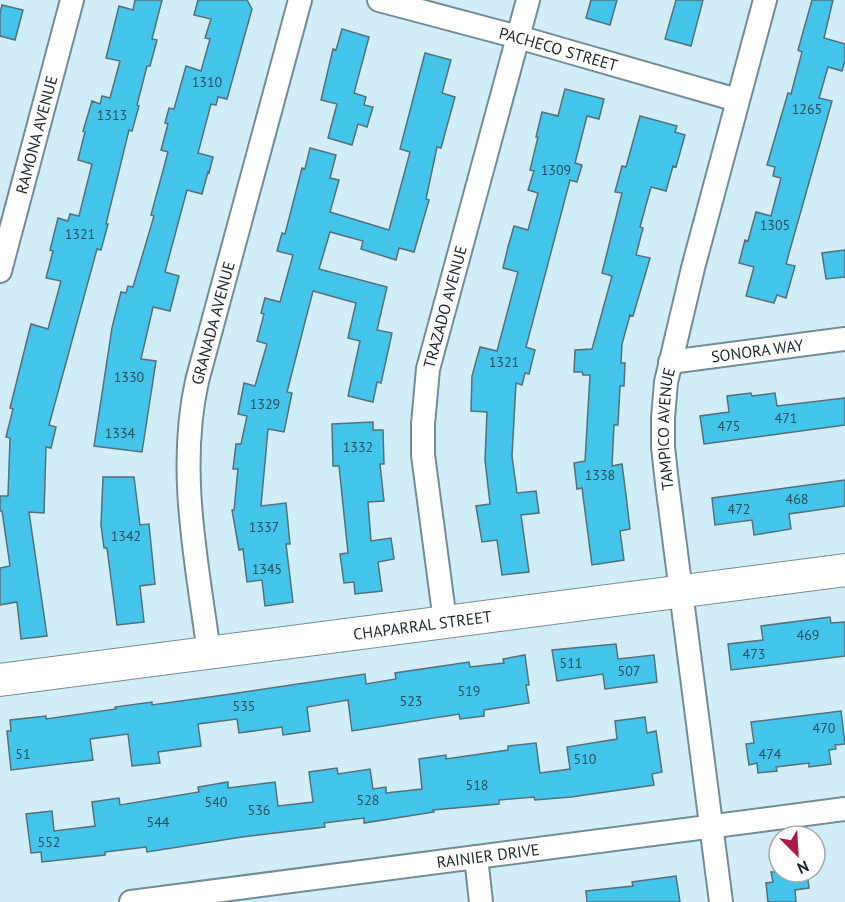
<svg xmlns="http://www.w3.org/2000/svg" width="845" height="902" font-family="'PT Sans',sans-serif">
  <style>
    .building { fill: #43c5eb; stroke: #566f78; stroke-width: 1.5 }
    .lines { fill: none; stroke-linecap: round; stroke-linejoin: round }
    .street-casing { stroke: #738d96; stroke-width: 26 }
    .secondary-casing { stroke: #738d96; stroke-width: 34 }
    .street { stroke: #fff; stroke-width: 22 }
    .secondary { stroke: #fff; stroke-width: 32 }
    .labels { text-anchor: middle; stroke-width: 4.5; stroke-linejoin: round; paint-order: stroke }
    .number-label { font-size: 14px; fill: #274f5c }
    .street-label { font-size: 16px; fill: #1e282c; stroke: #fff }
  </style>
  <rect width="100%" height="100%" fill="#d1edf7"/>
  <path class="building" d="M 135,0 L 162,0 L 152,39 L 157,40 L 150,66 L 147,66 L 137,105 L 139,106 L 132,131 L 129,130 L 106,224 L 108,224 L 101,250 L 97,249 L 49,425 L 56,427 L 51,448 L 46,447 L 44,513 L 29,512 L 47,636 L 21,639 L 17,602 L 0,605 L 0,568 L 10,566 L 2,511 L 0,511 L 0,496 L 8,496 L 10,438 L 6,437 L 13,409 L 10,408 L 31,324 L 48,329 L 61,281 L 46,278 L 53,251 L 50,250 L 58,218 L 68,221 L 70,214 L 79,216 L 92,164 L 78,160 L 85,132 L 83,131 L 92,101 L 100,104 L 102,96 L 110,98 L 120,61 L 106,58 L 119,6 L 133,10 Z
    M 198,0 L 247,0 L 252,9 L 227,99 L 218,97 L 216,105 L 211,104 L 198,153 L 213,157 L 209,173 L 208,172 L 202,194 L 187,190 L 165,272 L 179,276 L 170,311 L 153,307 L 141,359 L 156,361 L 142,452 L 94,446 L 112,328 L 121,292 L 126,293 L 128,286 L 133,287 L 154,216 L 151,215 L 168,152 L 161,150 L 168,124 L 165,123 L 169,108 L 174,109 L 186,66 L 201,71 L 210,39 L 205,38 L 211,19 L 194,15 Z
    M 591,0 L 617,0 L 610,25 L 586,18 Z
    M 676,0 L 703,0 L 691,46 L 665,39 Z
    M 812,0 L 833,0 L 824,38 L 845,44 L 845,61 L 842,71 L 828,67 L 819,98 L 832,101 L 786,264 L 795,266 L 786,298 L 777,295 L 774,303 L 746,296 L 754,267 L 739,263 L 745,240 L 748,241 L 756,212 L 771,216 L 781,178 L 773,176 L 775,167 L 767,165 L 788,93 L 791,94 L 802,52 L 798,50 Z
    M 2,5 L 23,10 L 15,40 L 0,36 L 0,13 Z
    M 342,29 L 369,37 L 354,93 L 366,97 L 364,105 L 373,107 L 367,127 L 358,124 L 352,145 L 328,138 L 337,104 L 321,100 L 333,49 L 336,50 Z
    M 425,53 L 451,60 L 442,93 L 455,97 L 441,148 L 437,147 L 426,199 L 429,200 L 414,252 L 399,248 L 396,260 L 361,249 L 363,241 L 330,232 L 319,269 L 387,287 L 377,330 L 392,333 L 381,383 L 377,382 L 373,402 L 348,396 L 360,341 L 348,338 L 356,303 L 313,291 L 287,392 L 292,393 L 284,432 L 268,429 L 261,506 L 286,503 L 290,544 L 286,544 L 293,602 L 265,606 L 262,580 L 247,582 L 243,549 L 239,550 L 232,510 L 234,510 L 238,469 L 233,469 L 236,444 L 241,444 L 247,416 L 238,414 L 244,383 L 255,386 L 267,344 L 257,341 L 264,314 L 261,313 L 265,298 L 280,302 L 293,255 L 277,251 L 282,233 L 285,234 L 302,168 L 305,169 L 310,148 L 336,155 L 330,178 L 339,180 L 330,212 L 389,230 L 410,152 L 400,149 Z
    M 565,89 L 604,99 L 599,119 L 587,116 L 575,163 L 582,165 L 577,182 L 570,180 L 526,347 L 535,350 L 529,374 L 525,373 L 522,385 L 516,383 L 512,456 L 517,493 L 536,491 L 539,513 L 521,515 L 529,572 L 502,575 L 497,540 L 482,542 L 476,506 L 490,504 L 485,460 L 487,412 L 471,411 L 472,376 L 480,347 L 497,351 L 518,272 L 503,268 L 508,247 L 514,226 L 528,230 L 538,193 L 528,190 L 534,171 L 530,170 L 538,137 L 536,137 L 542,112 L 558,116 Z
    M 640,116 L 677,126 L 675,132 L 685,135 L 676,167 L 673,166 L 666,191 L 651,187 L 640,227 L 643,228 L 636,255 L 650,258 L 633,316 L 630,315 L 622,344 L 621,363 L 625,363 L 624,386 L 620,386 L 618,425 L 614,425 L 612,466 L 622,464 L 626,495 L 630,529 L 620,531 L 624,560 L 592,565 L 582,488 L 577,489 L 574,463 L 585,461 L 590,375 L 583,375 L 582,372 L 574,372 L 575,350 L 592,349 L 612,276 L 602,273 L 622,193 L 615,192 L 622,166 L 626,167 Z
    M 845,250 L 845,277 L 826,279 L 822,253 Z
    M 751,393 L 752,396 L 775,393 L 777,406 L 845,398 L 845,425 L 704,444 L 700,416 L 729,412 L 727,396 Z
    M 373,422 L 373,430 L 383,430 L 384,464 L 380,464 L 384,501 L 368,502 L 371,541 L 391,538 L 394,559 L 378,562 L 382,591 L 355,594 L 354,582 L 344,583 L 340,554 L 348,553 L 339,466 L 333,466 L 332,424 Z
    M 103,477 L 134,477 L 140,525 L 149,524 L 155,584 L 140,586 L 144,622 L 117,625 L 107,548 L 104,548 L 101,525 Z
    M 845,480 L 845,506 L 789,514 L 791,529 L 754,535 L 752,520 L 715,525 L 712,498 Z
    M 830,617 L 831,623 L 845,622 L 845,656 L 731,670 L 728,644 L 763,640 L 761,626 Z
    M 616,644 L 618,659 L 654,655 L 657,682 L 605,689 L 603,674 L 557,681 L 552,650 Z
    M 525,655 L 529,685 L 526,685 L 529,703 L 484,710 L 484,716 L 460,719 L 459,714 L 352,731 L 348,700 L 307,707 L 310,731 L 283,735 L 282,727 L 239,733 L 237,719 L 198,724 L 201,746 L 158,752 L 160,763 L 132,766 L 128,734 L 90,739 L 93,760 L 11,770 L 7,731 L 11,731 L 10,720 L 46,716 L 46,719 L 116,709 L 115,707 L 152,702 L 152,705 L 224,695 L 365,674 L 366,684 L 396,679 L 395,673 L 469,662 L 470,667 L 504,663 L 503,659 Z
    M 841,711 L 845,744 L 835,745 L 836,749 L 829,750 L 831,764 L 809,767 L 809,763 L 776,767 L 777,771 L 758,773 L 757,763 L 749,765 L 746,744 L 754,743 L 751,722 Z
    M 645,717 L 647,733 L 656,731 L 662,772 L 652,774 L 654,785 L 571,797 L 535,800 L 534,797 L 499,800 L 499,804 L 433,810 L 434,812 L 364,823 L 364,818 L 324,823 L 325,827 L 242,837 L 147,852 L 146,847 L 105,852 L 105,855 L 42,862 L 41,852 L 31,853 L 26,814 L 52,811 L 54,831 L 95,826 L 92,802 L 119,798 L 120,805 L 199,792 L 198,787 L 228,782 L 228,788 L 275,782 L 278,806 L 313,802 L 309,772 L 337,768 L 338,774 L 370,769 L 373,789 L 386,787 L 386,793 L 422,789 L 419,759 L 446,755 L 446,759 L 508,750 L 508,746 L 536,743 L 540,773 L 570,769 L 567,747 L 617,739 L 615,721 Z
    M 771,872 L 807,872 L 809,888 L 795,890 L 796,902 L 768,902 L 766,883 L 773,882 Z
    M 676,876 L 680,902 L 587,902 L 586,891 L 633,886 L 632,882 Z"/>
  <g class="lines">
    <g class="street-casing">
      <g id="street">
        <path id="s1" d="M 379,0 L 518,37 L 737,100"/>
        <path id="s2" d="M 0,271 L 72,0"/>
        <path id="s3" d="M 670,362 L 845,339"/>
        <path id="s4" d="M 445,621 L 423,455 L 423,424 L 428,369 L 528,0"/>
        <path id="s5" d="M 209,653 C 197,563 177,471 197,381 L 300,0"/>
        <path d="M 476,857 L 481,902"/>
        <path id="s6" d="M 131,902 L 845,809"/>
        <path id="s7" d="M 721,902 L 667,483 L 663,447 L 663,418 L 666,382 L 693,268 L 765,0"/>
      </g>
    </g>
    <g class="secondary-casing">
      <g id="secondary">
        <path id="s8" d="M 0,680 L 845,570"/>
      </g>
    </g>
    <use href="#street" class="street"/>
    <use href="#secondary" class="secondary"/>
  </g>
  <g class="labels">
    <g class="number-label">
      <text x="207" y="87">1310</text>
      <text x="807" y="114">1265</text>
      <text x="112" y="120">1313</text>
      <text x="556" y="175">1309</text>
      <text x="775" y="230">1305</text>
      <text x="80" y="239">1321</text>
      <text x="504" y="367">1321</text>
      <text x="129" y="382">1330</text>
      <text x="265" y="409">1329</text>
      <text x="786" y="423">471</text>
      <text x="729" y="431">475</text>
      <text x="120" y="438">1334</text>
      <text x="358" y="452">1332</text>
      <text x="600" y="480">1338</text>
      <text x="797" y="504">468</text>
      <text x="739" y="514">472</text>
      <text x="264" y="532">1337</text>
      <text x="126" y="541">1342</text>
      <text x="267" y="574">1345</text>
      <text x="808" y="640">469</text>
      <text x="754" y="659">473</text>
      <text x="571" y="668">511</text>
      <text x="629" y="676">507</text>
      <text x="469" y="696">519</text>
      <text x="411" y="706">523</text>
      <text x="244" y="711">535</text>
      <text x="824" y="733">470</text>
      <text x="23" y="759">51</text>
      <text x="770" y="759">474</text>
      <text x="585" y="764">510</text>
      <text x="477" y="790">518</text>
      <text x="368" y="805">528</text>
      <text x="216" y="807">540</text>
      <text x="259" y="815">536</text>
      <text x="158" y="827">544</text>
      <text x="49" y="847">552</text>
    </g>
    <g class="street-label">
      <text dy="6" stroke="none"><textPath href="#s1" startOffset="186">PACHECO STREET</textPath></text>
      <text dy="6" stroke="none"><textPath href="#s2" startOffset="141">RAMONA AVENUE</textPath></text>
      <text dy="6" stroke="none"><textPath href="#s4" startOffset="318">TRAZADO AVENUE</textPath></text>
      <text dy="6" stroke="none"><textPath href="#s5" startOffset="334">GRANADA AVENUE</textPath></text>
      <text dy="6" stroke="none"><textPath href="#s3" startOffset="88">SONORA WAY</textPath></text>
      <text dy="6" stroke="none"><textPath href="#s7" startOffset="477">TAMPICO AVENUE</textPath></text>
      <text dy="6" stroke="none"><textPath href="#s8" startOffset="426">CHAPARRAL STREET</textPath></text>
      <text dy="6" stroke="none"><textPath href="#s6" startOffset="360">RAINIER DRIVE</textPath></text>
    </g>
  </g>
  <g transform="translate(797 854) rotate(156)"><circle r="28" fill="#ffffff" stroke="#a5a9ab" stroke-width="1.5"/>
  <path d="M0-4.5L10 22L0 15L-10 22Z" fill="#ad1945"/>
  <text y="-9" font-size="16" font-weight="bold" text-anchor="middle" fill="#1e282c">N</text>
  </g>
</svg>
